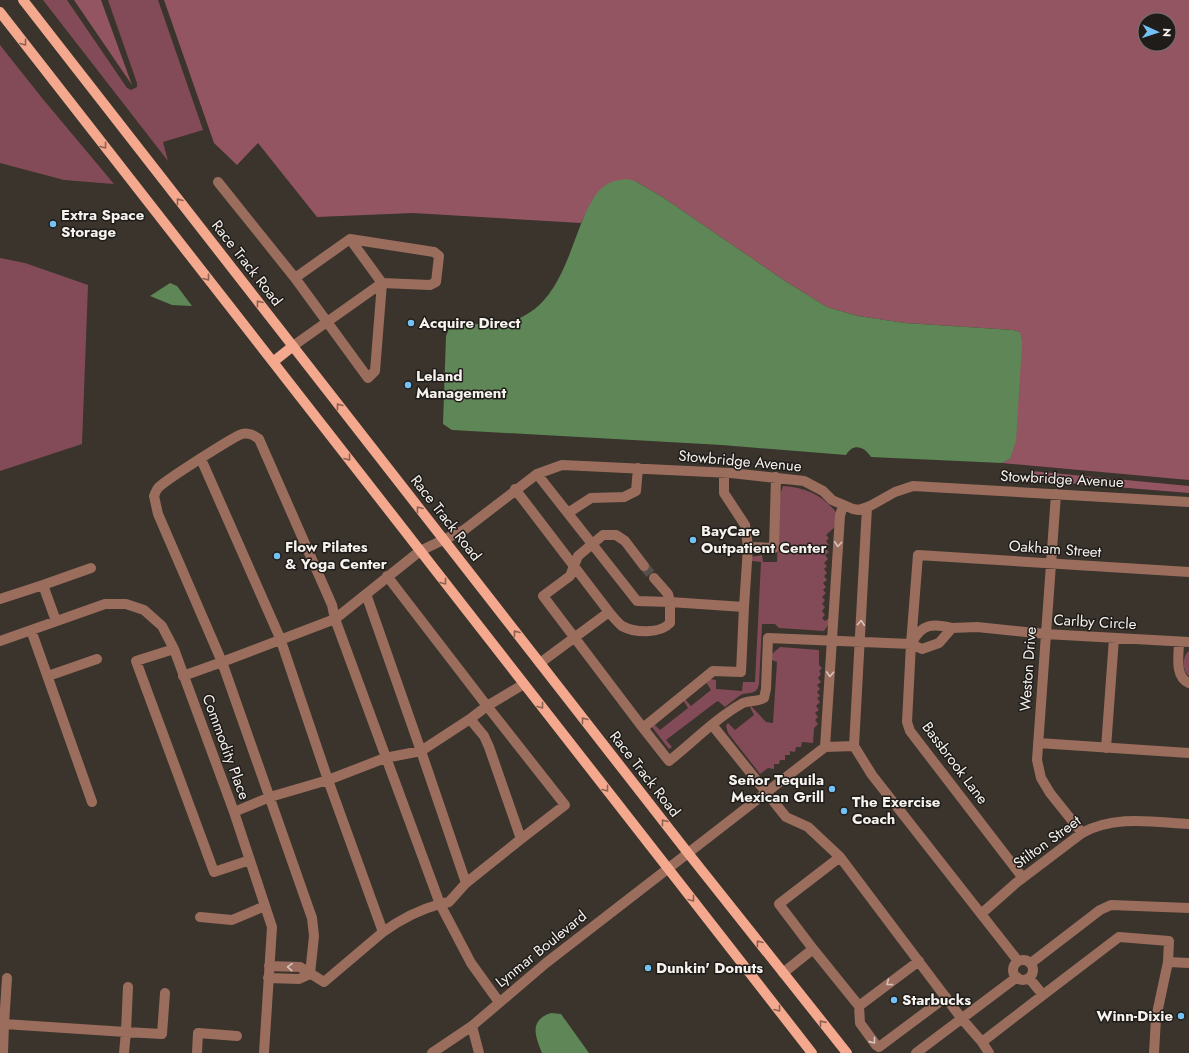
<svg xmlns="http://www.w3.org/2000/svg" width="1189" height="1053" font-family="Jost,sans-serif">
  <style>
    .green { fill: #834b57 }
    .forest { fill: #935562; fill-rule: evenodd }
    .water { fill: #5f8656 }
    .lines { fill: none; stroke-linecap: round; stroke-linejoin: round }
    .minor-tunnel { stroke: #56504a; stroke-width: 10; stroke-dasharray: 10 5; stroke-linecap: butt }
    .minor { stroke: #9b6d5d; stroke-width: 10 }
    .major { stroke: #f4a88e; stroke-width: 10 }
    .oneway { stroke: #8a6254 }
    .oneway2 { stroke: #d6c3bb }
    .poi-dot { fill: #73c1f5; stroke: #1f1c19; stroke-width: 1.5 }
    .labels { text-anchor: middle; stroke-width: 3; stroke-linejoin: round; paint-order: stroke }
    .poi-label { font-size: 15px; font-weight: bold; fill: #f6f2ee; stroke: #1f1c19; text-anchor: start }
    .street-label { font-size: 15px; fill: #f6f2ee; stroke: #1f1c19 }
  </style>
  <rect width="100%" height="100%" fill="#3a342d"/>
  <path class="green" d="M 43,0 L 67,0 L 127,88 L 131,90 L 137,87 L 137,83 L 108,0 L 158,0 L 203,130 L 163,142 L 168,161 Z
    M 0,45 L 42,98 L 114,184 L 64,180 L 0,163 Z
    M 0,258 L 25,263 L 88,285 L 82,444 L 0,471 Z
    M 783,486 C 805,487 822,495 836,512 L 836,526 L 826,535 L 829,538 L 826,541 L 829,545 L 825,548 L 829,552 L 825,555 L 828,559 L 824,563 L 827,566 L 824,569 L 827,573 L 824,576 L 827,580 L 823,583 L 826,587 L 823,590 L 826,593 L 822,597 L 825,600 L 822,604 L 825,607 L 822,611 L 825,615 L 822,618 L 825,621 L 829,618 L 830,622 L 824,631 L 779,628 L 775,624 L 762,624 L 759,684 C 756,696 750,691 741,695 C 736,698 730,703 725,707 L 718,701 L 716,702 L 666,740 L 672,747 L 669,749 L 652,727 L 655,725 L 660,730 L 688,708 L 683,700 L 685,699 L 691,706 L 711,690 L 706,682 L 710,679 L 716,680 L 716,689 L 742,691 L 743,682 L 755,682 L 761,562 L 752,561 L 751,557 L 762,555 L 763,562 L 777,562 L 780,495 Z
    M 780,647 L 819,650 L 819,665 L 822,668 L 819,671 L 821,674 L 818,678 L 821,682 L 817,685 L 820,689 L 817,692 L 820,696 L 817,698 L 820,702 L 816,706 L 819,710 L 815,713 L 818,717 L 815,720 L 818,724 L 814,728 L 813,743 L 802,742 L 801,747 L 796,747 L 795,752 L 790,751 L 790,755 L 785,755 L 785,760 L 780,760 L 779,764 L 774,764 L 774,769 L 768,768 L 760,774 L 728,733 L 726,726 L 728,723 L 735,730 L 754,715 L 750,707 L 751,706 L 766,722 L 773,723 L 777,662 L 772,660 L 772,654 Z
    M 1189,651 L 1189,676 C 1182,671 1182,656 1189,651 Z"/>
  <path class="forest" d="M 74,0 L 101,0 L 132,85 Z
    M 164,0 L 1189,0 L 1189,480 L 1002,463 L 1010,459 L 1020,332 L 1013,330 L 905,323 L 858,316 L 827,307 L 785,281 L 664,198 L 635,181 L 593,199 L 581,223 L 413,213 L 317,217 L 258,143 L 237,165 L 214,143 ZM 1145,20 L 1169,20 L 1169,44 L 1145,44 Z
    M 1031,471 L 1189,486 L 1189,493 L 1031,480 Z"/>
  <path class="water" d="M 626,179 L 635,181 L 664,198 L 785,281 L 827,307 L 858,316 L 905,323 L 1013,330 L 1020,332 L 1022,343 L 1016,441 L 1010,459 L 1002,463 L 871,457 C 864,446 853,443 846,455 L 722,445 L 452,430 L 443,424 L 446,336 L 450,326 C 474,322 500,327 522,317 C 561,298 570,247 586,212 C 591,202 596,191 606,185 C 611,181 620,180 626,179 Z
    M 170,283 L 177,286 L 192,306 L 172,305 L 150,296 Z
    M 551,1013 L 561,1014 L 589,1053 L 542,1053 C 535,1036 529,1020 551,1013 Z"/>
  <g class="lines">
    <path class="minor-tunnel" d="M 644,566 L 654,578"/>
    <path class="minor" d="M 218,182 L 295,278
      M 293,346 L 382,283 L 430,285 L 436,282 L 439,256 L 434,252 L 350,239 L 295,278 L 368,378 L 375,371 L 382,283 L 350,239
      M 201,459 L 280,638 L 328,780 L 383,932 C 401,919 418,910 440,904 L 335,619 L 332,605 L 259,439 C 254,435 249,432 242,434 C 233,437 164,481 158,488 C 156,490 155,494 154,496 L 158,514 L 222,662 L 335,619 L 420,551 L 464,530 L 537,474 L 562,465 L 731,473 L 804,481 L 823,491 L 832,500 L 853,509 L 859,510 L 870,506 L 895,492 L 913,486 L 1189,502
      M 724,473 L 724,493 L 745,525 L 748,547
      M 537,474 L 637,601 L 670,602 L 668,594 L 654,578
      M 515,489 L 609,612
      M 1056,494 L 1037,760 L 1041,778 L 1050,793 L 1082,833
      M 568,513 L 591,498 L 624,497 L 636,491 L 638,468
      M 644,566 L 625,541 L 616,535 L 603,535 L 578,556 L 570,576 L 543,596 L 643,728 L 713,671 L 741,672 L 744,607
      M 387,576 L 487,706 L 470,719
      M 366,594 L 421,751 L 470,719 L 484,736 L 489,747 L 521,839 L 466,883
      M 0,599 L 43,585
      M 56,621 L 43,585 L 91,568
      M 31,630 L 92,802
      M 0,641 L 105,604 L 126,604 L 144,610 L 162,626 L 174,649 L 234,812 L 272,927 L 264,1053
      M 913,641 C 922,624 933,623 952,628
      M 1179,642 C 1179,654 1174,677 1189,683
      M 174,649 L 136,661 L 214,872 L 250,860
      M 540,663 L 609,612 C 613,617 617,622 622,626 C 635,633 660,634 670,623 L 670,602 L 744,607 L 748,547 L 774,548 L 776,477
      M 48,676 L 97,659
      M 183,676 L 222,662 L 312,918 L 314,936 L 310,974
      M 713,726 L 786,817 L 808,827 L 840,857
      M 643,728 L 669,761 C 693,742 716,718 743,703 C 750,700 757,702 764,698 L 766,689 L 768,638 L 911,644 L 922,649 L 939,643 L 952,628 L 977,627 L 1045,634 L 1189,642
      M 1038,743 L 1189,753
      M 854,746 L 867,507
      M 825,747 L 854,746 L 872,775 L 1018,961
      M 825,747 L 840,516 L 843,505
      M 1106,748 L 1114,638
      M 234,812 L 270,797 L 328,780 L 385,758 L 421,751 L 466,883 L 449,902 L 440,904 L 471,963 L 499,1002
      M 521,839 L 565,805 L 487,706 L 524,684
      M 1023,878 L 910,731 L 907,722 L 911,644 L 918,555 L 1189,572
      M 981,914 L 1016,883 L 1082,833 C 1115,815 1152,822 1189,824
      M 200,917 L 232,920 L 265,906
      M 813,949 L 859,1006 L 860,1023 L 876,1045 L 879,1047 L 946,997
      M1013 970a10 10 0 1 1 20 0a10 10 0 1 1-20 0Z
      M 1031,963 L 1100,910 L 1111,905 L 1189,908
      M 269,966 L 300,967 L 324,982 L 383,932
      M 783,973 L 813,949 L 779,904 L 840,857 L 962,1019 L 982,1042
      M 268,978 L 299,979 L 310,974
      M 1029,978 L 1043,995 L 1119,937 L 1169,941 L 1168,962 L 1189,963
      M 128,987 L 126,1032 L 162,1034 L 165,993
      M 859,1006 L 919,961
      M 0,1023 L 4,1024 L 7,978
      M 472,1026 L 479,1053
      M 3,1053 L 4,1024 L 126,1032 L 124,1053
      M 197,1053 L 198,1033 L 237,1036
      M 432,1053 L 472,1026 L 546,963 L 825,747
      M 916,1053 L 1017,977
      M 989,1053 L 982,1042 L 1043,995
      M 1154,1053 L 1156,1018 L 1168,962"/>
    <path class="major" d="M 23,0 L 688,853 L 847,1053
      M 0,12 L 812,1053
      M 273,362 L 293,346"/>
  </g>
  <defs><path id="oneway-chevron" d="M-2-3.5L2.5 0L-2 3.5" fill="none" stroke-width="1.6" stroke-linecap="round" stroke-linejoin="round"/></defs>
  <g class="oneway">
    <use href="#oneway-chevron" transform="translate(24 43) rotate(52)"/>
    <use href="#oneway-chevron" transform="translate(104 146) rotate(52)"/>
    <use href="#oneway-chevron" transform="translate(179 201) rotate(-128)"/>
    <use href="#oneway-chevron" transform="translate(207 278) rotate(52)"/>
    <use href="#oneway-chevron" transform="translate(259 303) rotate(-128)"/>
    <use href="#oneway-chevron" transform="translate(339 406) rotate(-128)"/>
    <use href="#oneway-chevron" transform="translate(348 458) rotate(52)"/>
    <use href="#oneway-chevron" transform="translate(419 509) rotate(-128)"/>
    <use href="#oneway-chevron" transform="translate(444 582) rotate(52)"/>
    <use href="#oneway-chevron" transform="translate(516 633) rotate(-128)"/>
    <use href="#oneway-chevron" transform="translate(541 706) rotate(52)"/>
    <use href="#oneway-chevron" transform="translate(584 720) rotate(-128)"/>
    <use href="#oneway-chevron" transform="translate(606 789) rotate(52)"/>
    <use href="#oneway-chevron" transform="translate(664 822) rotate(-128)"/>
    <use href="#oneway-chevron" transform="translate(692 899) rotate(52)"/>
    <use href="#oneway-chevron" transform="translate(759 943) rotate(-128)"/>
    <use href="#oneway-chevron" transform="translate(778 1009) rotate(52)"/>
    <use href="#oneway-chevron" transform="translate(822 1023) rotate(-129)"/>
  </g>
  <g class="oneway2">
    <use href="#oneway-chevron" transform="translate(838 544) rotate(94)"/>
    <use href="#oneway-chevron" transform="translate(861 623) rotate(-86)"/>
    <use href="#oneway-chevron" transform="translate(830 674) rotate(93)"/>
    <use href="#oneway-chevron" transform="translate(290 967) rotate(-177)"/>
    <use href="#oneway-chevron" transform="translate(889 983) rotate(143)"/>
    <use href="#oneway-chevron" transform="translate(873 1041) rotate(51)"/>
  </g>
  <g class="poi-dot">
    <circle cx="53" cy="224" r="4"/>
    <circle cx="411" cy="323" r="4"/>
    <circle cx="408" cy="385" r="4"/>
    <circle cx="693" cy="540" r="4"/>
    <circle cx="277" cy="556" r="4"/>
    <circle cx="832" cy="789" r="4"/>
    <circle cx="844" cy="811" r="4"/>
    <circle cx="648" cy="968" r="4"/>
    <circle cx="894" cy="1000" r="4"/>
    <circle cx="1181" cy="1016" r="4"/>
  </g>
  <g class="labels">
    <g class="poi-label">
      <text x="61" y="220">Extra Space<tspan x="61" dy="17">Storage</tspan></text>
      <text x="419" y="328">Acquire Direct</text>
      <text x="416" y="381">Leland<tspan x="416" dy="17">Management</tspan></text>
      <text x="701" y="536">BayCare<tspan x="701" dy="17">Outpatient Center</tspan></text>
      <text x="285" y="552">Flow Pilates<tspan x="285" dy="17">&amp; Yoga Center</tspan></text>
      <text x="824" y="785" text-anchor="end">Señor Tequila<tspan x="824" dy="17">Mexican Grill</tspan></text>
      <text x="852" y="807">The Exercise<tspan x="852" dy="17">Coach</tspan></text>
      <text x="656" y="973">Dunkin' Donuts</text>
      <text x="902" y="1005">Starbucks</text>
      <text x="1173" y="1021" text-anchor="end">Winn-Dixie</text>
    </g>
    <g class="street-label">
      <text transform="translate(247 263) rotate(52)" y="5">Race Track Road</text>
      <text transform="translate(740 461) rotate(5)" y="5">Stowbridge Avenue</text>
      <text transform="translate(1062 479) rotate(3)" y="5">Stowbridge Avenue</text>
      <text transform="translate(446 518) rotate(52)" y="5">Race Track Road</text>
      <text transform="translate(1055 549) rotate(4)" y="5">Oakham Street</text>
      <text transform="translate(1095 622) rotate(3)" y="5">Carlby Circle</text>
      <text transform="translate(1028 669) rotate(-86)" y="5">Weston Drive</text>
      <text transform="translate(226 747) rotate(70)" y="5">Commodity Place</text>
      <text transform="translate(955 763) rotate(53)" y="5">Bassbrook Lane</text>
      <text transform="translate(645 774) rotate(52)" y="5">Race Track Road</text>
      <text transform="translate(1047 842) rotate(-36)" y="5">Stilton Street</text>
      <text transform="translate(541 949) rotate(-39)" y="5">Lynmar Boulevard</text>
    </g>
  </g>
  <g transform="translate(1157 32) rotate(93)"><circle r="19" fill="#1f1c19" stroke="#75726e"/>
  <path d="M0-3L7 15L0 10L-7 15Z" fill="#73c1f5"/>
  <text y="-6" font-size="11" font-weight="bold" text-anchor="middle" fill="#f6f2ee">N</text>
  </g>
</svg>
